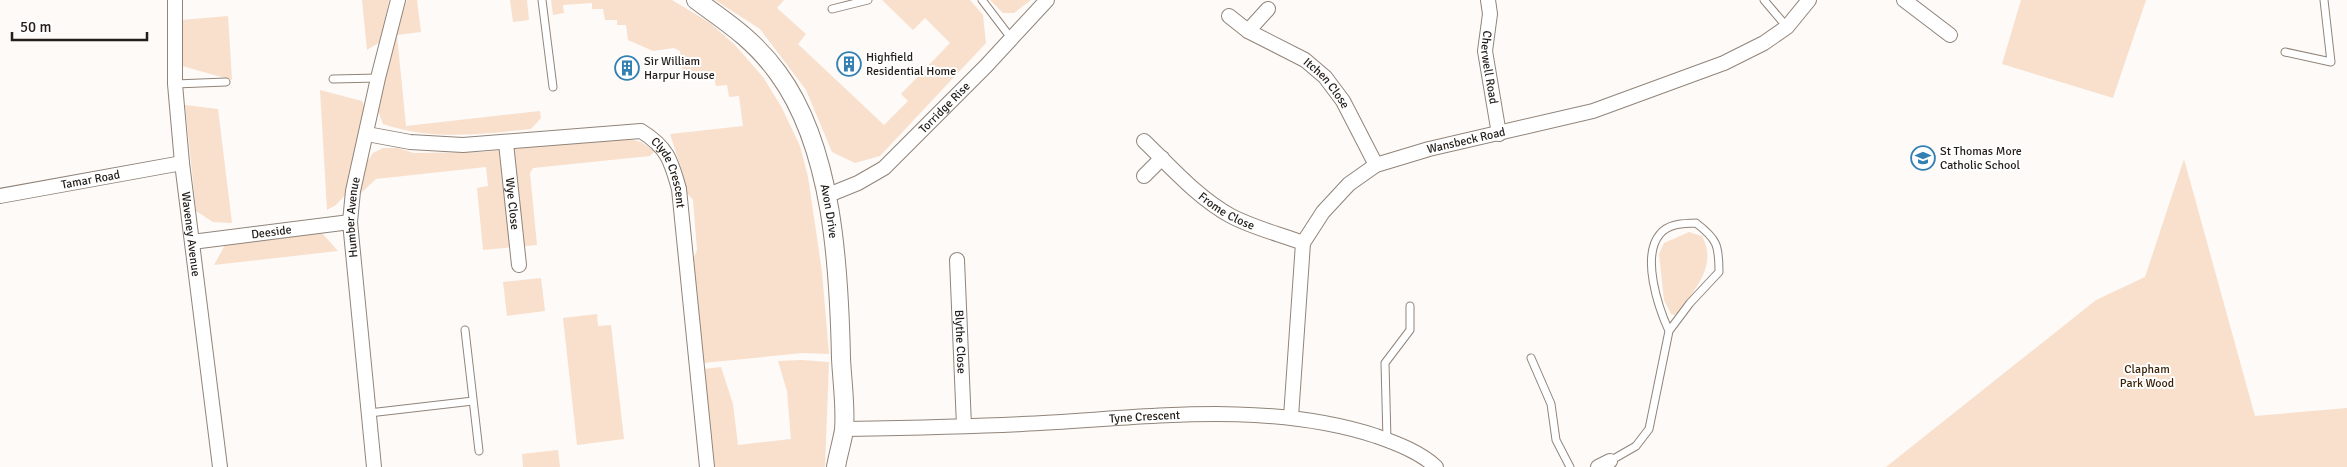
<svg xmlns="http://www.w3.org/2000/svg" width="2347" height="467" font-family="Signika,sans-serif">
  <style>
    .green { fill: #f8e0cd }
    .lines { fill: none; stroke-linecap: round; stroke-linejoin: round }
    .service-casing { stroke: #918479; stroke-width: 9 }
    .minor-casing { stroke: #918479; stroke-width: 16 }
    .tertiary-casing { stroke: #918479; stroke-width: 20 }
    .service { stroke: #fff; stroke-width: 7 }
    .minor { stroke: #fff; stroke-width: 14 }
    .tertiary { stroke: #fff; stroke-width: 18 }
    .labels { text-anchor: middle; stroke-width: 4; stroke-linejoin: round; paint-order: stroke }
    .poi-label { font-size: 12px; fill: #231e1a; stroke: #fff; text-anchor: start }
    .street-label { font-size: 12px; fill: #231e1a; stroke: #fff }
    .park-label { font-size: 12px; fill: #3e2308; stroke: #fff }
  </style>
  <rect width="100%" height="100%" fill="#fdfaf8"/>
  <path class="green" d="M 362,0 L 389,0 L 380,42 L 367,50 Z
    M 407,0 L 417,0 L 421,32 L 397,35 L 406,126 L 540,111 L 541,118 L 531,129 C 481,134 432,141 383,124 L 378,111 L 396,29 Z
    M 510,0 L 527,0 L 529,20 L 513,22 Z
    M 551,0 L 672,0 L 710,23 L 735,45 L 763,77 L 782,108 L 800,146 L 808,177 L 822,272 L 829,354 L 803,353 L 703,363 L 691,265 L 697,250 L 693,200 L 684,190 L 682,171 L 670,134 L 743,126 L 739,96 L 729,97 L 727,85 L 716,86 L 714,76 L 683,79 L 680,51 L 674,48 L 653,51 L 628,40 L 626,25 L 617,25 L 617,20 L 605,20 L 603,9 L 592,9 L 592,3 L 563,5 L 564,13 L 553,15 Z
    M 715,0 L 784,0 L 777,8 L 806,34 L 798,44 L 884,125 L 908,101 L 901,94 L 950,43 L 925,18 L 913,30 L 882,0 L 970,0 L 983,15 L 986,43 L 880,156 L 855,163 L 832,152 L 806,90 L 760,29 Z
    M 990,0 L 1031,0 L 1014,13 L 1003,13 Z
    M 2021,0 L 2146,0 L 2113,98 L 2002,64 Z
    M 228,16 L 232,80 L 182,66 L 181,20 Z
    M 320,90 L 362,101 L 365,108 L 347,193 L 336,205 L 327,210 Z
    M 185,105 L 218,109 L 232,223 L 213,222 L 196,211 Z
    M 626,138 L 641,142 L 655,151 L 650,156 L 533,168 L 530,173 L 537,245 L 483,250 L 477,188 L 488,186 L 486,167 L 376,179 L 360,194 L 367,162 L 373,153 L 383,148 L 398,148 L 414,153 L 483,152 Z
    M 2184,159 L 2255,416 L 2347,408 L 2347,467 L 1886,467 L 2096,300 L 2145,277 Z
    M 1689,232 L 1702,236 C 1718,265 1695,288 1680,311 L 1675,315 L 1671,314 L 1664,300 L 1659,254 L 1664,243 Z
    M 322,233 L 338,251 L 214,265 L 225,245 Z
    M 541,278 L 545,311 L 507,316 L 503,282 Z
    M 597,314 L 598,326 L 611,325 L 624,439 L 577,445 L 563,318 Z
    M 802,360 L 829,362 L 825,467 L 714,467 L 703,369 L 721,367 L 733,404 L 738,445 L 791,439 L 787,391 L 778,361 Z
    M 558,450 L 560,467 L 523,467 L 522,454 Z"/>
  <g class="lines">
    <g class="service-casing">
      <path id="service" d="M 542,0 L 553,87
        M 982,0 L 1011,38
        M 1764,0 L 1787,27
        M 832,9 L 868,0
        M 2285,52 L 2331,62 L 2324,0
        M 333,79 L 378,78
        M 175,84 L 226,82
        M 465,330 L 479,451
        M 1531,358 L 1551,404 L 1556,440 L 1570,467
        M 369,413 L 473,401
        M 1387,440 L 1385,363 L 1410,330 L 1410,306
        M 1610,461 L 1636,446 L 1649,429 L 1669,331 L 1690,303 L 1719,272 C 1719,245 1717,239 1696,223 C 1683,224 1669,223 1660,234 C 1641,256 1658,307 1669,331"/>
    </g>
    <g class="minor-casing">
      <g id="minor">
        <path id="s1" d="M 175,0 L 175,84 L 182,163 L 220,467"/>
        <path id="s2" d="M 1488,0 L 1490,14 L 1485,51 L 1499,134"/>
        <path d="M 1904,0 L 1950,35"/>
        <path id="s3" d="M 1229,16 L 1248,31 L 1305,60 L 1325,77 L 1343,101 L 1376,165"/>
        <path d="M 1248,31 L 1268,9"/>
        <path id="s4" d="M 367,134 L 410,142 L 463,145 L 641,131 C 667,147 671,160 679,189 L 707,467"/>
        <path id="s5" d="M 1144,141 C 1171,167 1198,198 1231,216 C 1254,228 1279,234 1303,243"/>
        <path id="s6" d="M 506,143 L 519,265"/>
        <path d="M 1144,176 L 1162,158"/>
        <path id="s7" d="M 0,196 L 182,163"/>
        <path id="s8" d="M 826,196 L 858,183 L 884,168 L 986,66 L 1047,0"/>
        <path id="s9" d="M 192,242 L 350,222"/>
        <path id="s10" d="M 957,260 L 964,426"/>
        <path id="s11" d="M 1291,417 L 1303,243 L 1323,212 L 1349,184 L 1376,165 L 1429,149 L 1593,111 L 1724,63 L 1764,43 L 1787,27 L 1809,0"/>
        <path id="s12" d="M 844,429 C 903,428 963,427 1022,424 C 1139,419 1262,399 1376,436 C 1396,443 1420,452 1436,467"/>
        <path id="s13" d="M 374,467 L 350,222 L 353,191 L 378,78 L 398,0"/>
        <path d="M 1598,467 L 1610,461"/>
      </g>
    </g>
    <g class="tertiary-casing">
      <g id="tertiary">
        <path id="s14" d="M 696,0 C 728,23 754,40 778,73 C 833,148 839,267 841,358 C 842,381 846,407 844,430 C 842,442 838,455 836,467"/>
      </g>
    </g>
    <use href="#service" class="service"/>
    <use href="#minor" class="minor"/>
    <use href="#tertiary" class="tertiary"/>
  </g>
  <defs>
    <g id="building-ring" transform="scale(1.25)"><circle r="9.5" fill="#fff" stroke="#3380b3" stroke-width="1.5"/><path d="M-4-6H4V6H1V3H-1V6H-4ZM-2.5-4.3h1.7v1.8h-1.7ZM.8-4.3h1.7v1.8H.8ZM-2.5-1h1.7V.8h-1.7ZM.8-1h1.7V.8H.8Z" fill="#3380b3"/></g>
    <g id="school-ring" transform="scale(1.25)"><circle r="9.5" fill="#fff" stroke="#3380b3" stroke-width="1.5"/><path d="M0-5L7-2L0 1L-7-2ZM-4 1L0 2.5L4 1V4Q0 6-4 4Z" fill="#3380b3"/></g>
  </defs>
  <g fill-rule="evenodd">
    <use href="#building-ring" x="849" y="64"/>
    <use href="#building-ring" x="627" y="68"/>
    <use href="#school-ring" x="1923" y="158"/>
  </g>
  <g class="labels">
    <g class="poi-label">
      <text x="866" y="61">Highfield<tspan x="866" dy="14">Residential Home</tspan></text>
      <text x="644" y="65">Sir William<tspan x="644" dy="14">Harpur House</tspan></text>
      <text x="1940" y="155">St Thomas More<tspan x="1940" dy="14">Catholic School</tspan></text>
    </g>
    <g class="street-label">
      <text dy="4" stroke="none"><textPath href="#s2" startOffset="68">Cherwell Road</textPath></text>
      <text dy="4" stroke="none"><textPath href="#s3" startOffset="120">Itchen Close</textPath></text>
      <text dy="4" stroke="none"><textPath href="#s8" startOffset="150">Torridge Rise</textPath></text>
      <text dy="4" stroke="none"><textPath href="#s11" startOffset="376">Wansbeck Road</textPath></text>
      <text dy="4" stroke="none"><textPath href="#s4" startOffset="328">Clyde Crescent</textPath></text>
      <text dy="4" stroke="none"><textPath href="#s7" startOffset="92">Tamar Road</textPath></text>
      <text dy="4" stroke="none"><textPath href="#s6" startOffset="61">Wye Close</textPath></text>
      <text dy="4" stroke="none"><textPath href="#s5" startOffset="109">Frome Close</textPath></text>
      <text dy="4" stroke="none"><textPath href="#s14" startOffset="259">Avon Drive</textPath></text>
      <text dy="4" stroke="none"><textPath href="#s13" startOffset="251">Humber Avenue</textPath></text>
      <text dy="4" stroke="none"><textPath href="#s9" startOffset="80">Deeside</textPath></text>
      <text dy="4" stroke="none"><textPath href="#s1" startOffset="235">Waveney Avenue</textPath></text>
      <text dy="4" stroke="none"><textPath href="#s10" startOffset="82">Blythe Close</textPath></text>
      <text dy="4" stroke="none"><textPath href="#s12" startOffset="301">Tyne Crescent</textPath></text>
    </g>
    <g class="park-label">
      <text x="2147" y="373">Clapham<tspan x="2147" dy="14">Park Wood</tspan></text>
    </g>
  </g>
  <path d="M12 32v8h135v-8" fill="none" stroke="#231e1a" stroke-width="2.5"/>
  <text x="20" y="32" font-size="15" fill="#231e1a" stroke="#ffffff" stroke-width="4" paint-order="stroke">50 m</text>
</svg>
